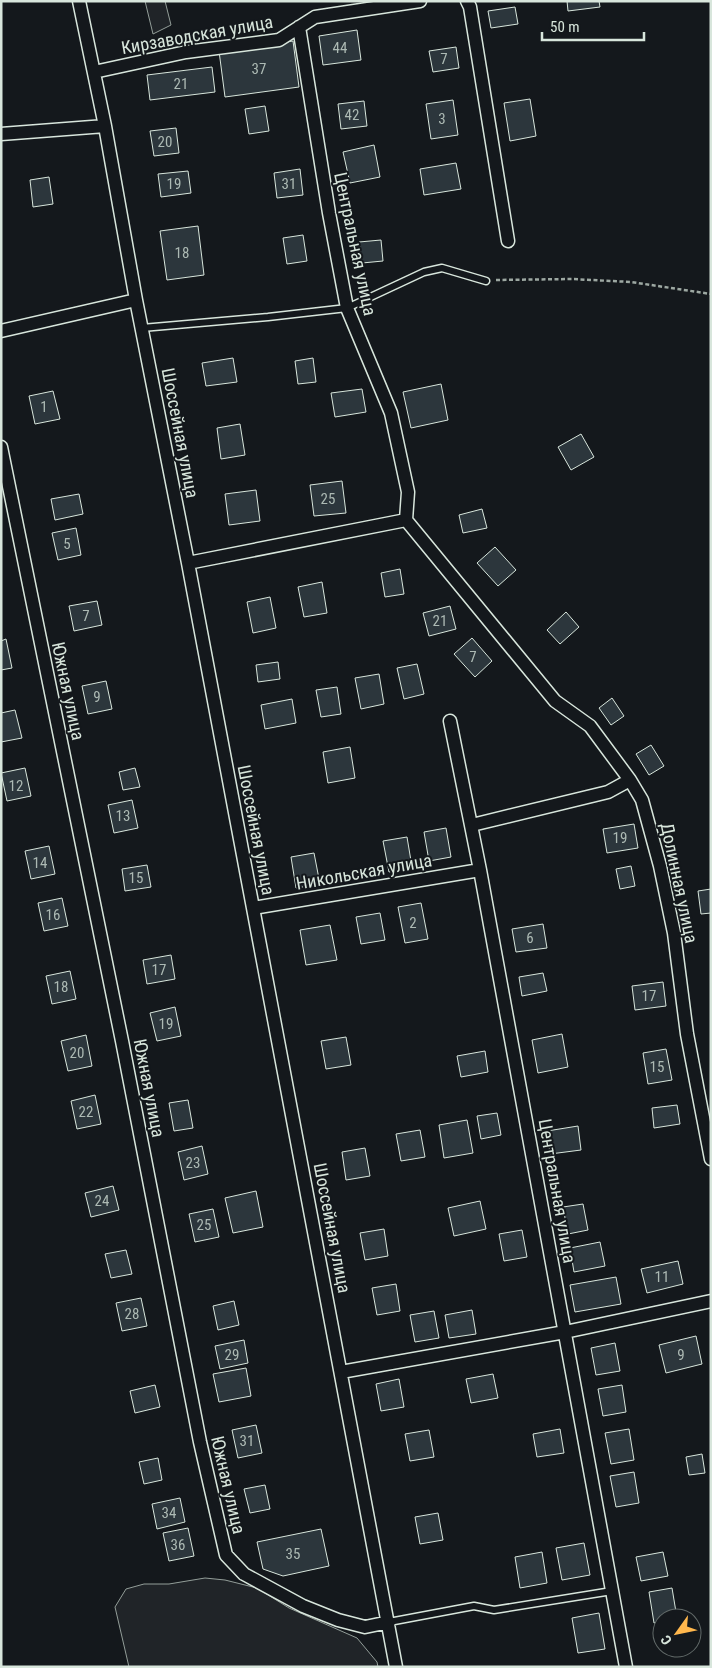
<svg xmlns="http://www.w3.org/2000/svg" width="712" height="1668" font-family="'Roboto Condensed',sans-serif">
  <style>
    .green { fill: #202428; stroke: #939e99 }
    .building { fill: #2c363c; stroke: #d8e6dc }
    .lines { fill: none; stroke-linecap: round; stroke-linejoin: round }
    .lane-casing { stroke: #d8e6dc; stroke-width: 9 }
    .street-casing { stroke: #d8e6dc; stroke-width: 15 }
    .path { stroke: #9da8a2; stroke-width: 2.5; stroke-dasharray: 4 2.5; stroke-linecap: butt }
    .lane { stroke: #14181c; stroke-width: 6 }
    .street { stroke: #14181c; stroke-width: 12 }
    .labels { text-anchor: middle; stroke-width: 4; stroke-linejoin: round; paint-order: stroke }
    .number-label { font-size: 15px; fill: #adbab4 }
    .street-label { font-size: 18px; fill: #d8e6dc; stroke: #14181c }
  </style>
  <rect width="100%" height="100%" fill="#14181c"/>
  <path class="green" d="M 145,1 L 165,1 L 171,25 L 153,34 Z
    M 205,1578 L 225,1580 L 257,1588 L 289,1608 L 357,1638 L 377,1662 L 378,1667 L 129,1667 L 115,1607 L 126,1589 L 144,1584 L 169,1584 Z"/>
  <path class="building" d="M 567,1 L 599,1 L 600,7 L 568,11 Z
    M 515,7 L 518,24 L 491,28 L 488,11 Z
    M 357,30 L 361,60 L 323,65 L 319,36 Z
    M 293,41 L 299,87 L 225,97 L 219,51 Z
    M 456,47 L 459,68 L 433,72 L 429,51 Z
    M 212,67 L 215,92 L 150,100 L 147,75 Z
    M 530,99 L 536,136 L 510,141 L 504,103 Z
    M 453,100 L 458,135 L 431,139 L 426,104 Z
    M 364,101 L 367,126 L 341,129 L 338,104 Z
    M 265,106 L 269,131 L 249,134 L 245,109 Z
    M 176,128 L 179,153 L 154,156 L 150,131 Z
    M 374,145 L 380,177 L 350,183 L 343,152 Z
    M 456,163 L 461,189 L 424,195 L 420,169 Z
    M 300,169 L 303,195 L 277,198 L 274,173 Z
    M 188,171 L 191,193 L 161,197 L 158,174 Z
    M 49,177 L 53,204 L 33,207 L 30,180 Z
    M 198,226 L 204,275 L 167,280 L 160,231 Z
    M 303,235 L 307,261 L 287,264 L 283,238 Z
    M 381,240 L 383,261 L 362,263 L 359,242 Z
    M 233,358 L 237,382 L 206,386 L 202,363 Z
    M 313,358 L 316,382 L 298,384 L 295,361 Z
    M 441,384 L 448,420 L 411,428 L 403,392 Z
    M 362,389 L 366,412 L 335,417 L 331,393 Z
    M 53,391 L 60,419 L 35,424 L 29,396 Z
    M 240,424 L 245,455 L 221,459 L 217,428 Z
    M 581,434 L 594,457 L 571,470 L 558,447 Z
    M 342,481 L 346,513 L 314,516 L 310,485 Z
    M 256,490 L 260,521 L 229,525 L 225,494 Z
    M 79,494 L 83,514 L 55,520 L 51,499 Z
    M 482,509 L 487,528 L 463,533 L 459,515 Z
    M 76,528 L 81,555 L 58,560 L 52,533 Z
    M 495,547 L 516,570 L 498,586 L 477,563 Z
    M 400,569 L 404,594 L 385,597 L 381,573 Z
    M 322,582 L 327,613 L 304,617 L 298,587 Z
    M 270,597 L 276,628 L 253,633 L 247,602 Z
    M 97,601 L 102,625 L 74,631 L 69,606 Z
    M 450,606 L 456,629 L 429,636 L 423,613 Z
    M 566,612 L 579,627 L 560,644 L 547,630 Z
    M 472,638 L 492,661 L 475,677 L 454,654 Z
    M 6,639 L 12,668 L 1,670 L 1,641 Z
    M 278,662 L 280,679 L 258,682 L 256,665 Z
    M 417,664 L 424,694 L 404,699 L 397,668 Z
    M 379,674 L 384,704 L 361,709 L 355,678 Z
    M 106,681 L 112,709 L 88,714 L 82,686 Z
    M 337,687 L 341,714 L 321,717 L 316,690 Z
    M 612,698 L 624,716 L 611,725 L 599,708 Z
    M 292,699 L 296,723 L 265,729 L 261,705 Z
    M 15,710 L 22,738 L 1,742 L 1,713 Z
    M 651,745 L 664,766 L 649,775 L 636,754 Z
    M 350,747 L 355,778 L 328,783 L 323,752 Z
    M 25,768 L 31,796 L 7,801 L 1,773 Z
    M 135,768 L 140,787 L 123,790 L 119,772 Z
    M 132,800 L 138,828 L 114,833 L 108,805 Z
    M 634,824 L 638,848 L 607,853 L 603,829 Z
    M 446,828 L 451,857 L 429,861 L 424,832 Z
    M 407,837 L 412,867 L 389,872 L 383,841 Z
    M 49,846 L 55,874 L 31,879 L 25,851 Z
    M 314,853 L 320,884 L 296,888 L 291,857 Z
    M 147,865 L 151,887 L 125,891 L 122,869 Z
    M 631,866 L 635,886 L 620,889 L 616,869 Z
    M 711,889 L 711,913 L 701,914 L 698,891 Z
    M 62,898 L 68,926 L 44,931 L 38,903 Z
    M 421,903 L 428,939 L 405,943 L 398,907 Z
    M 380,913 L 385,940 L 361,944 L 356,917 Z
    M 543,924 L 547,948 L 516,952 L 512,929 Z
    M 330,925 L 337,960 L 306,965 L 300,930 Z
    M 171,955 L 175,979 L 147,984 L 143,960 Z
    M 70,971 L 76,999 L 52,1004 L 46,976 Z
    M 543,973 L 547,991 L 522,996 L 519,977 Z
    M 663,982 L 666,1006 L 635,1010 L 632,986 Z
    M 175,1007 L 181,1036 L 157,1041 L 150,1013 Z
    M 562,1034 L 568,1067 L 538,1073 L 532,1040 Z
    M 86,1035 L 92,1066 L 68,1071 L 61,1041 Z
    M 346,1037 L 351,1065 L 326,1069 L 321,1041 Z
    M 666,1049 L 672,1080 L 648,1084 L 643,1053 Z
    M 485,1051 L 488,1072 L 461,1077 L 457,1056 Z
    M 95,1095 L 101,1124 L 77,1129 L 71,1101 Z
    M 188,1100 L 193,1128 L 174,1131 L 169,1103 Z
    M 677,1105 L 680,1124 L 654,1128 L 652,1108 Z
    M 497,1113 L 501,1135 L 481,1139 L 477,1116 Z
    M 467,1120 L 473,1153 L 444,1158 L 439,1125 Z
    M 578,1126 L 581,1150 L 550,1154 L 547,1131 Z
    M 420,1130 L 425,1157 L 401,1161 L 396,1134 Z
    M 202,1146 L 208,1174 L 184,1180 L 178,1152 Z
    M 365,1148 L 370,1176 L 346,1180 L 342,1152 Z
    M 113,1186 L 119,1210 L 91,1217 L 85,1193 Z
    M 256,1191 L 263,1227 L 233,1233 L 225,1198 Z
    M 480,1201 L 486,1229 L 454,1236 L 448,1208 Z
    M 583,1204 L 588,1230 L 568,1234 L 563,1207 Z
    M 213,1209 L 219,1237 L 195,1242 L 189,1214 Z
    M 384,1229 L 388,1256 L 365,1260 L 360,1233 Z
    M 522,1230 L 527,1257 L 504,1261 L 499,1234 Z
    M 600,1242 L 605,1266 L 574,1272 L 570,1248 Z
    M 126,1250 L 132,1274 L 111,1278 L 105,1254 Z
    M 678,1261 L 683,1284 L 647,1293 L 641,1269 Z
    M 616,1277 L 621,1304 L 575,1312 L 570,1285 Z
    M 396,1284 L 400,1311 L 377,1315 L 372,1288 Z
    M 141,1298 L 147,1326 L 122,1331 L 116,1303 Z
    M 234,1301 L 239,1325 L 218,1330 L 213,1306 Z
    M 472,1310 L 476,1334 L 449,1338 L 445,1315 Z
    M 434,1311 L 439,1338 L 415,1342 L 410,1315 Z
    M 696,1336 L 702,1364 L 666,1373 L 659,1345 Z
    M 244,1340 L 248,1363 L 220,1369 L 215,1346 Z
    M 615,1343 L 620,1371 L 596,1375 L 591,1348 Z
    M 246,1368 L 251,1396 L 219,1402 L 213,1374 Z
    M 493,1374 L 498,1398 L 471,1403 L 466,1379 Z
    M 399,1379 L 404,1407 L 381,1411 L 376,1384 Z
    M 155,1385 L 160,1407 L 135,1413 L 130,1391 Z
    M 622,1385 L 626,1412 L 603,1416 L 598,1389 Z
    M 256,1425 L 262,1453 L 238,1458 L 232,1430 Z
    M 560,1429 L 564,1453 L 537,1457 L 533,1434 Z
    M 629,1429 L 634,1460 L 611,1464 L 605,1433 Z
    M 429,1430 L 434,1457 L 410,1461 L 405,1434 Z
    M 702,1454 L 705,1473 L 689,1475 L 686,1457 Z
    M 158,1458 L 162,1480 L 144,1484 L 139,1462 Z
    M 634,1472 L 639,1503 L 616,1507 L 610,1476 Z
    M 265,1485 L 270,1509 L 250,1513 L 244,1489 Z
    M 180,1498 L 185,1522 L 157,1529 L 152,1504 Z
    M 438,1513 L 443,1540 L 420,1544 L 415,1517 Z
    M 188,1528 L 194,1556 L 169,1561 L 163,1533 Z
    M 321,1529 L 329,1566 L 283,1576 L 263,1569 L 257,1542 Z
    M 584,1543 L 590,1575 L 562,1580 L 556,1548 Z
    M 542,1552 L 547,1583 L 520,1588 L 515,1557 Z
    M 663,1552 L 668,1576 L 641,1581 L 636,1557 Z
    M 672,1588 L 677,1618 L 662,1618 L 662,1622 L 654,1623 L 649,1592 Z
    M 599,1613 L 605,1649 L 578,1653 L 572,1618 Z"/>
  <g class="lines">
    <g class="lane-casing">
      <path id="lane" d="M 142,328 L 268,317 L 347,308 L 424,272 L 442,268 L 486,281
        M 389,1622 L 474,1606 L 494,1610 L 612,1591"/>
    </g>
    <g class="street-casing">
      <path id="street" d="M 79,1 L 105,126 L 136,300 L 188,563 L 396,1667
        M 467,1 L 470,7 L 508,241
        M 299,27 L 329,213 L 347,308 L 391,413 L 408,492 L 406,520
        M 94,72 L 186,52 L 279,40 L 315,17 L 420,1
        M 1,134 L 105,126
        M 1,331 L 136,300
        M 1,447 L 122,1041 L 200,1442 L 226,1555 L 244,1574 L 303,1606 L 338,1620 L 365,1627 L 389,1622
        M 188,563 L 406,520 L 555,701 L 590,726 L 630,780
        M 450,721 L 480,870 L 626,1667
        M 472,825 L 608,792 L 630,780 L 642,800 L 660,866 L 674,933 L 687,1034 L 711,1159
        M 253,908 L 480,870
        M 341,1372 L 565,1332 L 711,1301"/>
    </g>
    <path class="path" d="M 496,280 L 572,279 L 631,282 L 711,294"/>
    <use href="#lane" class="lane"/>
    <use href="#street" class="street"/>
  </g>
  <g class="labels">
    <g class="number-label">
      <text x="340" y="53">44</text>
      <text x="444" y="64">7</text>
      <text x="259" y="74">37</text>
      <text x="181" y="89">21</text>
      <text x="352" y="120">42</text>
      <text x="442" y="124">3</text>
      <text x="165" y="147">20</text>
      <text x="174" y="189">19</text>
      <text x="289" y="189">31</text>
      <text x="182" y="258">18</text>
      <text x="44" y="412">1</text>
      <text x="328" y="504">25</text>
      <text x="67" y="549">5</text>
      <text x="86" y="621">7</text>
      <text x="440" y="626">21</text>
      <text x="473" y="662">7</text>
      <text x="97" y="702">9</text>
      <text x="16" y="791">12</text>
      <text x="123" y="821">13</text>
      <text x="620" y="843">19</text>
      <text x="40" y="868">14</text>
      <text x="136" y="883">15</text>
      <text x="53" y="920">16</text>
      <text x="413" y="928">2</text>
      <text x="530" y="943">6</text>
      <text x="159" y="975">17</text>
      <text x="61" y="992">18</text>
      <text x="649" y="1001">17</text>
      <text x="166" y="1029">19</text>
      <text x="77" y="1058">20</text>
      <text x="657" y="1072">15</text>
      <text x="86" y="1117">22</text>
      <text x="193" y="1168">23</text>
      <text x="102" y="1206">24</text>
      <text x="204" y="1230">25</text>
      <text x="662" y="1282">11</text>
      <text x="132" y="1319">28</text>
      <text x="232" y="1360">29</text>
      <text x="681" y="1360">9</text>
      <text x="247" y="1446">31</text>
      <text x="169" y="1518">34</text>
      <text x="178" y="1550">36</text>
      <text x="293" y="1559">35</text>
    </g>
    <g class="street-label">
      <text transform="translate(197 35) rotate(-10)" y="6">Кирзаводская улица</text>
      <text transform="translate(355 244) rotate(78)" y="6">Центральная улица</text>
      <text transform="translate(180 433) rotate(79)" y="6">Шоссейная улица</text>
      <text transform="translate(68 691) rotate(78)" y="6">Южная улица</text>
      <text transform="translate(256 830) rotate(79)" y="6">Шоссейная улица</text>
      <text transform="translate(364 872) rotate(-10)" y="6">Никольская улица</text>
      <text transform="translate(679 883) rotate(78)" y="6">Долинная улица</text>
      <text transform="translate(149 1088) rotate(79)" y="6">Южная улица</text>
      <text transform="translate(557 1191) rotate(80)" y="6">Центральная улица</text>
      <text transform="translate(332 1228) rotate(79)" y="6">Шоссейная улица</text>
      <text transform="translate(228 1485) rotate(77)" y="6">Южная улица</text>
    </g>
  </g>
  <rect width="712" height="1668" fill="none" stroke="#d8e6dc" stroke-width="5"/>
  <g transform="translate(677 1633) rotate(237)"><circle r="24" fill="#14181c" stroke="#626a69"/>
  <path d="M0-4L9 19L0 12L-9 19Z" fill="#ffb74d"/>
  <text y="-8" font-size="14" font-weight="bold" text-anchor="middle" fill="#d8e6dc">С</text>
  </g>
  <path d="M542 32v8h102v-8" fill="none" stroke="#d8e6dc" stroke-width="2.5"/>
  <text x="550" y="32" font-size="15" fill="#d8e6dc" stroke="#14181c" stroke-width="4" paint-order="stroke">50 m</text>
</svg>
